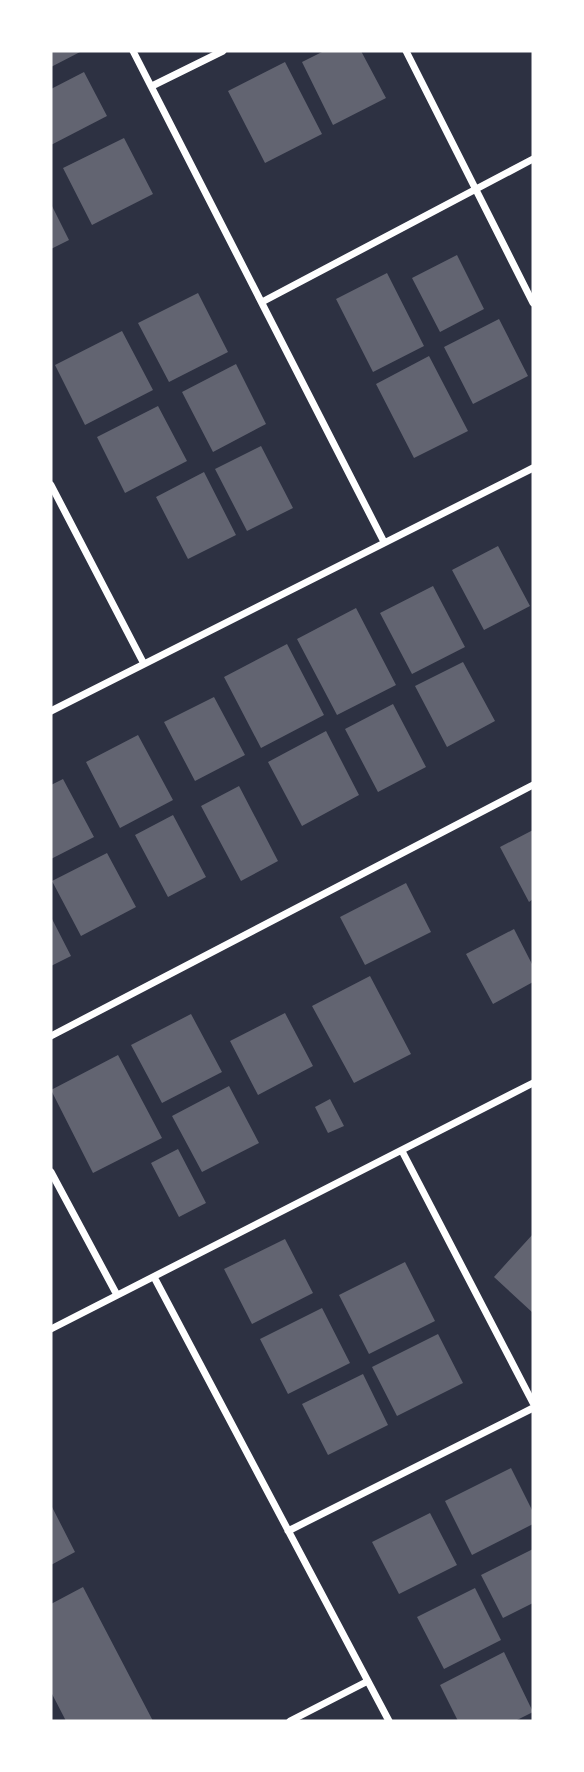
<svg xmlns="http://www.w3.org/2000/svg" width="584" height="1772" font-family="Spectral,serif">
  <style>
    .building { fill: #626471 }
    .lines { fill: none; stroke-linecap: round; stroke-linejoin: round }
    .minor { stroke: #fff; stroke-width: 7 }
  </style>
  <rect width="100%" height="100%" fill="#2d3142"/>
  <path class="building" d="M 51,51 L 82,51 L 51,67 Z
    M 324,51 L 361,51 L 386,98 L 333,125 L 302,62 Z
    M 285,62 L 322,134 L 265,163 L 228,91 Z
    M 84,72 L 107,116 L 51,145 L 51,89 Z
    M 124,138 L 153,194 L 92,225 L 63,168 Z
    M 51,204 L 69,240 L 51,249 Z
    M 457,255 L 484,309 L 440,332 L 412,278 Z
    M 387,273 L 424,346 L 373,372 L 336,299 Z
    M 198,293 L 228,352 L 169,382 L 138,323 Z
    M 499,319 L 528,376 L 473,404 L 444,347 Z
    M 122,331 L 153,390 L 85,425 L 55,365 Z
    M 429,356 L 468,431 L 414,458 L 376,384 Z
    M 236,364 L 266,424 L 213,452 L 182,392 Z
    M 158,406 L 187,461 L 125,493 L 97,437 Z
    M 261,446 L 293,508 L 247,531 L 215,469 Z
    M 204,472 L 236,535 L 188,559 L 156,497 Z
    M 498,546 L 530,606 L 484,630 L 452,570 Z
    M 433,586 L 465,647 L 412,674 L 380,613 Z
    M 356,608 L 396,685 L 337,715 L 297,639 Z
    M 287,644 L 324,715 L 261,748 L 224,677 Z
    M 463,662 L 495,721 L 447,747 L 415,686 Z
    M 214,697 L 245,755 L 195,781 L 164,722 Z
    M 393,704 L 426,767 L 378,792 L 345,729 Z
    M 326,731 L 359,795 L 302,826 L 268,762 Z
    M 138,735 L 173,800 L 120,828 L 86,762 Z
    M 63,779 L 94,837 L 51,859 L 51,785 Z
    M 239,786 L 278,861 L 241,881 L 201,806 Z
    M 173,815 L 206,877 L 168,897 L 135,835 Z
    M 533,830 L 533,899 L 529,902 L 500,847 Z
    M 107,853 L 136,907 L 81,936 L 52,881 Z
    M 406,883 L 431,932 L 365,965 L 340,917 Z
    M 51,917 L 71,956 L 51,966 Z
    M 514,929 L 533,966 L 533,982 L 493,1004 L 466,954 Z
    M 370,976 L 411,1054 L 354,1083 L 312,1006 Z
    M 285,1013 L 313,1066 L 258,1095 L 230,1041 Z
    M 191,1014 L 222,1072 L 162,1103 L 131,1045 Z
    M 118,1055 L 162,1138 L 93,1173 L 51,1090 Z
    M 229,1086 L 259,1143 L 202,1172 L 172,1116 Z
    M 330,1099 L 344,1126 L 328,1133 L 315,1107 Z
    M 178,1149 L 206,1203 L 179,1217 L 151,1163 Z
    M 533,1234 L 533,1313 L 494,1277 Z
    M 285,1239 L 313,1293 L 252,1324 L 224,1269 Z
    M 405,1262 L 435,1321 L 369,1354 L 339,1295 Z
    M 322,1308 L 350,1363 L 288,1394 L 260,1339 Z
    M 438,1334 L 463,1383 L 397,1416 L 372,1367 Z
    M 363,1374 L 388,1425 L 328,1455 L 302,1404 Z
    M 511,1468 L 533,1512 L 533,1524 L 472,1555 L 445,1501 Z
    M 51,1505 L 75,1552 L 51,1565 Z
    M 430,1513 L 457,1565 L 399,1594 L 372,1542 Z
    M 533,1549 L 533,1603 L 503,1618 L 481,1575 Z
    M 83,1587 L 153,1721 L 66,1721 L 51,1692 L 51,1604 Z
    M 475,1588 L 501,1640 L 444,1669 L 417,1617 Z
    M 504,1652 L 533,1712 L 515,1721 L 458,1721 L 440,1685 Z"/>
  <g class="lines">
    <path class="minor" d="M 133,51 L 384,542
      M 406,51 L 533,303
      M 152,86 L 223,51
      M 262,302 L 533,159
      M 51,485 L 144,664
      M 51,711 L 533,468
      M 51,1036 L 533,785
      M 402,1151 L 533,1403
      M 51,1172 L 117,1295
      M 154,1277 L 389,1721
      M 51,1329 L 533,1083
      M 288,1531 L 533,1408
      M 290,1721 L 368,1681"/>
  </g>
  <rect width="584" height="1772" fill="none" stroke="#ffffff" stroke-width="105"/>
</svg>
